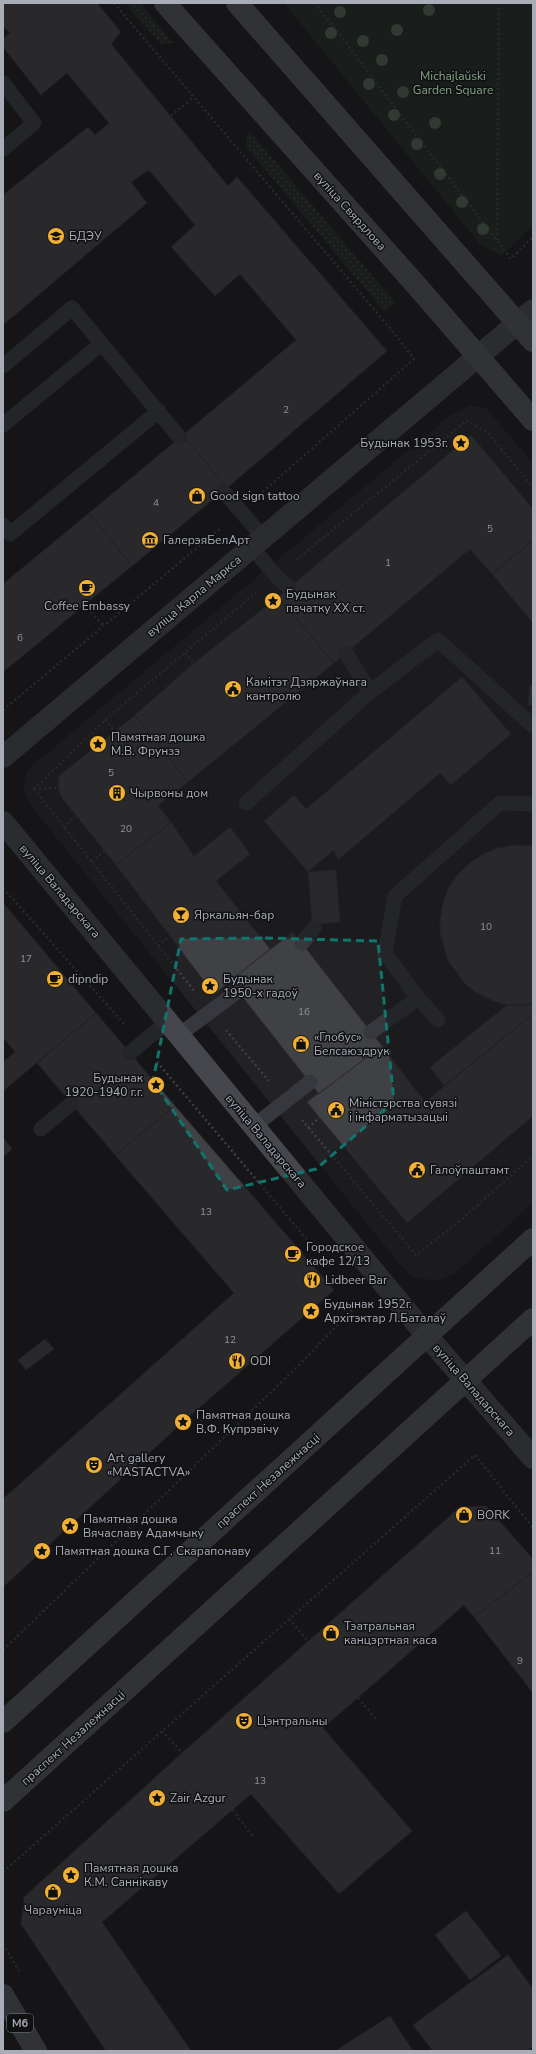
<svg xmlns="http://www.w3.org/2000/svg" width="536" height="2054" font-family="'Nunito Sans',sans-serif">
  <style>
    .built { fill: #222225 }
    .grass { fill: url(#grass-dots) }
    .green { fill: #1e261f }
    .building { fill: #404145; stroke: #303034 }
    .lines { fill: none; stroke-linecap: round; stroke-linejoin: round }
    .path { stroke: #3d3f44; stroke-width: 2.5; stroke-dasharray: 2 3; stroke-linecap: butt }
    .lane { stroke: #37383d; stroke-width: 15 }
    .secondary { stroke: #45474d; stroke-width: 22 }
    .primary { stroke: #53555c; stroke-width: 22 }
    .tree { fill: #506452 }
    .marked { fill: none; stroke: #0f766e; stroke-width: 3; stroke-dasharray: 8 5; stroke-linejoin: round }
    .labels { text-anchor: middle; stroke-width: 3; stroke-linejoin: round; paint-order: stroke }
    .number-label { font-size: 10px; fill: #8e929b }
    .shield { fill: #111113; stroke: #7b7e86; stroke-width: 1 }
    .shield-label { font-size: 11px; font-weight: bold; fill: #a8adb8 }
    .park-label { font-size: 12px; fill: #7fa381; stroke: #111113 }
    .street-label { font-size: 12px; fill: #a8adb8; stroke: #111113 }
    .poi-label { font-size: 12px; fill: #a8adb8; stroke: #111113; text-anchor: start }
  </style>
  <defs>
    <pattern id="grass-dots" width="8" height="8" patternUnits="userSpaceOnUse"><rect width="8" height="8" fill="#1e261f"/><path d="M2 2h.1M6 6h.1" fill="none" stroke="#3c433d" stroke-width="1.8" stroke-linecap="round"/></pattern>
  </defs>
  <rect width="100%" height="100%" fill="#161618"/>
  <path class="built" d="M 469,406 L 478,406 L 487,409 L 533,463 L 533,1203 L 454,1274 L 442,1279 L 431,1280 L 413,1277 L 402,1267 L 32,807 L 25,793 L 24,785 L 27,771 L 33,765 L 448,417 Z"/>
  <path class="grass" d="M 125,3 L 140,3 L 173,43 L 161,44 Z
    M 250,132 L 395,302 L 385,312 L 246,147 L 247,136 Z"/>
  <path class="green" d="M 284,3 L 533,3 L 533,226 L 501,256 L 480,244 Z"/>
  <path class="building" d="M 3,3 L 97,3 L 121,32 L 111,44 L 228,186 L 237,177 L 387,351 L 227,488 L 183,435 L 296,340 L 240,274 L 215,296 L 171,247 L 195,225 L 149,170 L 131,182 L 147,203 L 3,325 L 3,195 L 88,127 L 95,135 L 109,123 L 67,73 L 41,95 L 3,47 L 3,39 L 10,33 L 3,26 Z
    M 183,435 L 227,488 L 132,566 L 89,513 Z
    M 471,435 L 533,509 L 533,540 L 492,574 L 470,549 L 334,663 L 278,597 Z
    M 89,513 L 132,566 L 3,672 L 3,584 Z
    M 533,540 L 533,623 L 492,574 Z
    M 278,597 L 334,663 L 188,782 L 135,715 L 194,663 Z
    M 462,677 L 511,734 L 451,785 L 440,773 L 338,860 L 334,850 L 308,872 L 264,821 L 294,795 L 306,809 Z
    M 530,685 L 533,686 L 533,706 L 528,705 Z
    M 135,715 L 188,782 L 158,805 L 171,822 L 116,865 L 62,798 L 58,788 L 59,776 Z
    M 171,822 L 194,856 L 230,827 L 250,854 L 216,881 L 270,949 L 214,994 L 116,865 Z
    M 515,845 L 533,846 L 533,1004 L 523,1006 L 507,1005 L 493,1001 L 477,993 L 466,985 L 448,961 L 440,933 L 440,919 L 443,903 L 449,887 L 458,874 L 471,862 L 483,854 L 497,848 Z
    M 336,870 L 340,922 L 312,924 L 308,872 Z
    M 3,903 L 96,1013 L 3,1091 L 3,1062 L 15,1052 L 3,1037 Z
    M 293,932 L 382,1046 L 319,1094 L 230,981 Z
    M 533,1004 L 533,1014 L 444,1086 L 430,1067 L 507,1005 Z
    M 96,1013 L 175,1106 L 115,1155 L 37,1063 Z
    M 533,1014 L 533,1116 L 407,1223 L 307,1102 L 382,1046 L 425,1102 Z
    M 175,1106 L 334,1290 L 183,1422 L 3,1587 L 3,1499 L 234,1293 L 115,1155 Z
    M 3,1137 L 12,1149 L 3,1157 Z
    M 45,1339 L 54,1349 L 26,1370 L 18,1360 Z
    M 486,1506 L 533,1559 L 533,1572 L 474,1617 L 464,1605 L 323,1728 L 412,1831 L 339,1894 L 251,1794 L 102,1922 L 191,2051 L 106,2051 L 21,1924 L 24,1897 L 182,1753 L 460,1507 Z
    M 533,1572 L 533,1693 L 474,1617 Z
    M 466,1911 L 501,1956 L 470,1980 L 435,1935 Z
    M 508,1955 L 533,1989 L 533,2046 L 527,2051 L 433,2051 L 413,2025 Z
    M 390,2016 L 413,2051 L 338,2051 L 337,2050 Z"/>
  <g class="lines">
    <path class="path" d="M 114,3 L 394,333 L 414,359 L 259,495
      M 315,3 L 511,259 L 533,237
      M 171,116 L 194,97
      M 497,240 L 499,3
      M 296,560 L 466,421 L 486,431 L 533,487
      M 84,605 L 104,626
      M 185,653 L 194,663
      M 3,710 L 222,527
      M 105,720 L 115,731
      M 34,789 L 195,992
      M 34,789 L 105,720 L 257,592
      M 34,789 L 58,788
      M 64,828 L 75,816
      M 92,862 L 105,850
      M 3,888 L 125,1025
      M 158,946 L 169,937
      M 226,1030 L 269,1081
      M 157,1062 L 331,1268
      M 302,1120 L 416,1255 L 461,1220 L 533,1156
      M 308,1128 L 320,1117
      M 289,1619 L 308,1641
      M 3,1650 L 294,1370 L 360,1302 L 359,1301
      M 358,1698 L 376,1719
      M 162,1731 L 182,1753
      M 233,1810 L 254,1838
      M 3,1872 L 475,1455 L 533,1528
      M 3,1944 L 19,1971"/>
    <path class="lane" d="M 3,83 L 34,123 L 3,149
      M 3,366 L 72,308 L 180,438
      M 3,425 L 101,344
      M 223,491 L 264,538
      M 3,525 L 10,534 L 159,411
      M 252,547 L 276,576 L 289,588
      M 346,653 L 370,692
      M 246,803 L 370,692 L 438,640 L 533,726
      M 302,943 L 314,928
      M 438,1020 L 418,998 L 385,953 L 395,896 L 500,803 L 533,804
      M 371,1032 L 418,998
      M 179,1035 L 238,991
      M 130,1053 L 168,1021
      M 254,1126 L 310,1082
      M 41,1129 L 72,1103"/>
    <path class="secondary" d="M 3,757 L 533,310
      M 3,822 L 427,1336 L 533,1458"/>
    <path class="primary" d="M 165,3 L 417,286 L 533,420
      M 237,3 L 533,341
      M 3,1722 L 533,1239
      M 3,1801 L 533,1319
      M 3,1995 L 36,2051"/>
  </g>
  <g class="tree">
    <circle cx="429" cy="10" r="6"/>
    <circle cx="340" cy="12" r="6"/>
    <circle cx="397" cy="30" r="6"/>
    <circle cx="331" cy="33" r="6"/>
    <circle cx="363" cy="41" r="6"/>
    <circle cx="382" cy="60" r="6"/>
    <circle cx="369" cy="84" r="6"/>
    <circle cx="403" cy="92" r="6"/>
    <circle cx="394" cy="115" r="6"/>
    <circle cx="435" cy="123" r="6"/>
    <circle cx="417" cy="144" r="6"/>
    <circle cx="440" cy="174" r="6"/>
    <circle cx="462" cy="202" r="6"/>
    <circle cx="483" cy="229" r="6"/>
  </g>
  <path d="M0 0H536V2054H0ZM 265,938 L 378,941 L 394,1102 L 316,1169 L 227,1190 L 153,1081 L 181,939 Z" fill="#161618" fill-opacity=".55" fill-rule="evenodd"/>
  <path class="marked" d="M 265,938 L 378,941 L 394,1102 L 316,1169 L 227,1190 L 153,1081 L 181,939 Z"/>
  <defs>
    <g id="university-disc" transform="scale(0.9)"><circle r="9.5" fill="#f2b134" stroke="#111113"/><path d="M0-5L7-2L0 1L-7-2ZM-4 1L0 2.5L4 1V4Q0 6-4 4Z" fill="#111"/></g>
    <g id="sight-disc" transform="scale(0.9)"><circle r="9.5" fill="#f2b134" stroke="#111113"/><path d="M0-6L1.8-2.2L6-1.7L2.9 1.2L3.7 5.4L0 3.3L-3.7 5.4L-2.9 1.2L-6-1.7L-1.8-2.2Z" fill="#111"/></g>
    <g id="shop-disc" transform="scale(0.9)"><circle r="9.5" fill="#f2b134" stroke="#111113"/><path d="M-5-2.5h2.3a2.7 3.5 0 0 1 5.4 0H5L5.5 6h-11ZM-1.5-2.5h3a1.5 2.3 0 0 0-3 0Z" fill="#111"/></g>
    <g id="museum-disc" transform="scale(0.9)"><circle r="9.5" fill="#f2b134" stroke="#111113"/><path d="M0-6L6-3V-2H-6V-3ZM-5-1h2V3h-2ZM-1-1h2V3h-2ZM3-1h2V3H3ZM-6 4H6V6H-6Z" fill="#111"/></g>
    <g id="cafe-disc" transform="scale(0.9)"><circle r="9.5" fill="#f2b134" stroke="#111113"/><path d="M-5.5-4.5H6V0H3Q3 3.5 0 3.5H-2.5Q-5.5 3.5-5.5 0ZM3-3.2v2h1.7v-2ZM-6 4.5H4V6H-6Z" fill="#111"/></g>
    <g id="civic-disc" transform="scale(0.9)"><circle r="9.5" fill="#f2b134" stroke="#111113"/><path d="M-.6-6.5H3V-4.5H.6V-3L4-1V1h2V6H-6V1h2V-1L-.6-3ZM-1.2 2.5V6h2.4V2.5Z" fill="#111"/></g>
    <g id="building-disc" transform="scale(0.9)"><circle r="9.5" fill="#f2b134" stroke="#111113"/><path d="M-4-6H4V6H1V3H-1V6H-4ZM-2.5-4.3h1.7v1.8h-1.7ZM.8-4.3h1.7v1.8H.8ZM-2.5-1h1.7V.8h-1.7ZM.8-1h1.7V.8H.8Z" fill="#111"/></g>
    <g id="bar-disc" transform="scale(0.9)"><circle r="9.5" fill="#f2b134" stroke="#111113"/><path d="M-6-5H6L.8 .8V4.5H3.5V6h-7V4.5H-.8V.8Z" fill="#111"/></g>
    <g id="restaurant-disc" transform="scale(0.9)"><circle r="9.5" fill="#f2b134" stroke="#111113"/><path d="M-5-6h1v4h1v-4h1v4h1v-4h1v5L-1.5 .5V6h-2V.5L-5-1ZM5-6V6H3V1.5H1.5Q1.5-4 5-6Z" fill="#111"/></g>
    <g id="theatre-disc" transform="scale(0.9)"><circle r="9.5" fill="#f2b134" stroke="#111113"/><path d="M-5-5.5Q0-4 5-5.5V0Q5 5 0 6Q-5 5-5 0ZM-3.3-2.5H-1v1.5H-3.3ZM1-2.5H3.3v1.5H1ZM-2.8 1Q0 5.5 2.8 1Z" fill="#111"/></g>
  </defs>
  <g fill-rule="evenodd">
    <use href="#university-disc" x="56" y="236"/>
    <use href="#sight-disc" x="461" y="443"/>
    <use href="#shop-disc" x="197" y="496"/>
    <use href="#museum-disc" x="150" y="540"/>
    <use href="#cafe-disc" x="87" y="588"/>
    <use href="#sight-disc" x="273" y="601"/>
    <use href="#civic-disc" x="233" y="689"/>
    <use href="#sight-disc" x="98" y="744"/>
    <use href="#building-disc" x="117" y="793"/>
    <use href="#bar-disc" x="181" y="915"/>
    <use href="#cafe-disc" x="55" y="979"/>
    <use href="#sight-disc" x="210" y="986"/>
    <use href="#shop-disc" x="301" y="1044"/>
    <use href="#sight-disc" x="156" y="1085"/>
    <use href="#civic-disc" x="336" y="1110"/>
    <use href="#civic-disc" x="417" y="1170"/>
    <use href="#cafe-disc" x="293" y="1254"/>
    <use href="#restaurant-disc" x="312" y="1280"/>
    <use href="#sight-disc" x="311" y="1311"/>
    <use href="#restaurant-disc" x="237" y="1361"/>
    <use href="#sight-disc" x="183" y="1422"/>
    <use href="#theatre-disc" x="94" y="1465"/>
    <use href="#shop-disc" x="464" y="1515"/>
    <use href="#sight-disc" x="70" y="1526"/>
    <use href="#sight-disc" x="42" y="1551"/>
    <use href="#shop-disc" x="331" y="1633"/>
    <use href="#theatre-disc" x="244" y="1721"/>
    <use href="#sight-disc" x="157" y="1798"/>
    <use href="#sight-disc" x="71" y="1875"/>
    <use href="#shop-disc" x="53" y="1892"/>
  </g>
  <g class="labels">
    <g class="number-label">
      <text x="286" y="413">2</text>
      <text x="156" y="506">4</text>
      <text x="490" y="532">5</text>
      <text x="388" y="566">1</text>
      <text x="20" y="641">6</text>
      <text x="111" y="776">5</text>
      <text x="126" y="832">20</text>
      <text x="486" y="930">10</text>
      <text x="26" y="962">17</text>
      <text x="304" y="1015">16</text>
      <text x="206" y="1215">13</text>
      <text x="230" y="1343">12</text>
      <text x="495" y="1554">11</text>
      <text x="520" y="1664">9</text>
      <text x="260" y="1784">13</text>
    </g>
    <rect class="shield" x="7" y="2014" width="26" height="18" rx="3"/>
    <g class="shield-label">
      <text x="20" y="2027">М6</text>
    </g>
    <g class="park-label">
      <text x="453" y="80">Michajlaŭski<tspan x="453" dy="14">Garden Square</tspan></text>
    </g>
    <g class="street-label">
      <text transform="translate(350 211) rotate(48)" y="4">вуліца Свярдлова</text>
      <text transform="translate(194 596) rotate(-40)" y="4">вуліца Карла Маркса</text>
      <text transform="translate(60 891) rotate(50)" y="4">вуліца Валадарскага</text>
      <text transform="translate(266 1141) rotate(50)" y="4">вуліца Валадарскага</text>
      <text transform="translate(474 1390) rotate(49)" y="4">вуліца Валадарскага</text>
      <text transform="translate(268 1481) rotate(-42)" y="4">праспект Незалежнасці</text>
      <text transform="translate(73 1738) rotate(-42)" y="4">праспект Незалежнасці</text>
    </g>
    <g class="poi-label">
      <text x="69" y="240">БДЭУ</text>
      <text x="448" y="447" text-anchor="end">Будынак 1953г.</text>
      <text x="210" y="500">Good sign tattoo</text>
      <text x="163" y="544">ГалерэяБелАрт</text>
      <text x="286" y="598">Будынак<tspan x="286" dy="14">пачатку XX ст.</tspan></text>
      <text x="87" y="610" text-anchor="middle">Coffee Embassy</text>
      <text x="246" y="686">Камітэт Дзяржаўнага<tspan x="246" dy="14">кантролю</tspan></text>
      <text x="111" y="741">Памятная дошка<tspan x="111" dy="14">М.В. Фрунзэ</tspan></text>
      <text x="130" y="797">Чырвоны дом</text>
      <text x="194" y="919">Яркальян-бар</text>
      <text x="68" y="983">dipndip</text>
      <text x="223" y="983">Будынак<tspan x="223" dy="14">1950-х гадоў</tspan></text>
      <text x="314" y="1041">«Глобус»<tspan x="314" dy="14">Белсаюздрук</tspan></text>
      <text x="143" y="1082" text-anchor="end">Будынак<tspan x="143" dy="14">1920-1940 г.г.</tspan></text>
      <text x="349" y="1107">Міністэрства сувязі<tspan x="349" dy="14">і інфарматызацыі</tspan></text>
      <text x="430" y="1174">Галоўпаштамт</text>
      <text x="306" y="1251">Городское<tspan x="306" dy="14">кафе 12/13</tspan></text>
      <text x="325" y="1284">Lidbeer Bar</text>
      <text x="324" y="1308">Будынак 1952г.<tspan x="324" dy="14">Архітэктар Л.Баталаў</tspan></text>
      <text x="250" y="1365">ODI</text>
      <text x="196" y="1419">Памятная дошка<tspan x="196" dy="14">В.Ф. Купрэвічу</tspan></text>
      <text x="107" y="1462">Art gallery<tspan x="107" dy="14">«MASTACTVA»</tspan></text>
      <text x="477" y="1519">BORK</text>
      <text x="83" y="1523">Памятная дошка<tspan x="83" dy="14">Вячаславу Адамчыку</tspan></text>
      <text x="55" y="1555">Памятная дошка С.Г. Скарапонаву</text>
      <text x="344" y="1630">Тэатральная<tspan x="344" dy="14">канцэртная каса</tspan></text>
      <text x="257" y="1725">Цэнтральны</text>
      <text x="170" y="1802">Zair Azgur</text>
      <text x="84" y="1872">Памятная дошка<tspan x="84" dy="14">К.М. Саннікаву</tspan></text>
      <text x="53" y="1914" text-anchor="middle">Чараунiца</text>
    </g>
  </g>
  <rect width="536" height="2054" fill="none" stroke="#a8adb8" stroke-width="8"/>
</svg>
